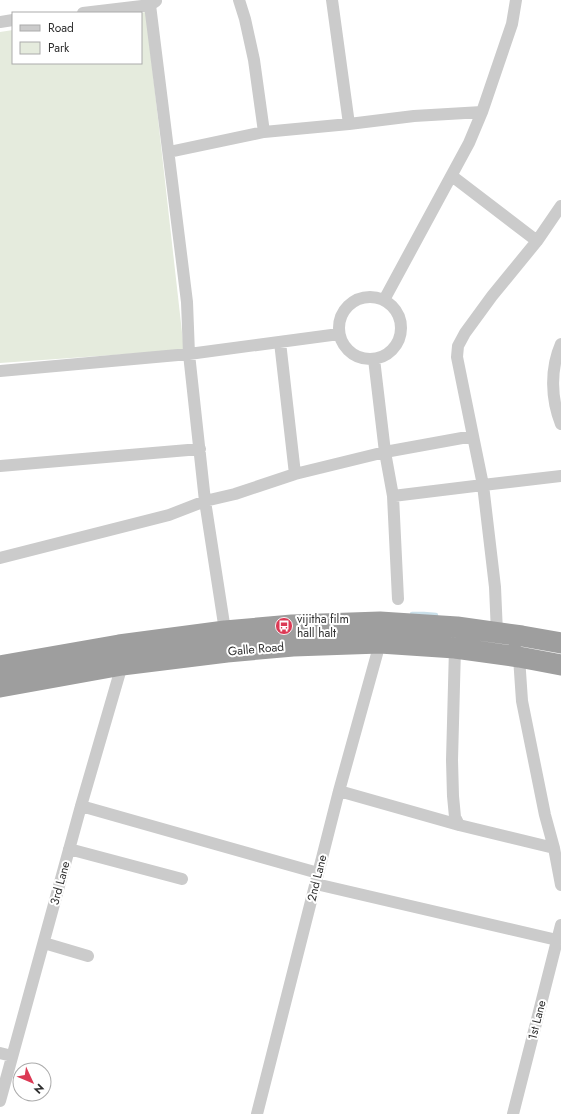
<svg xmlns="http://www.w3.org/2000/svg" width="561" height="1114" font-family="Jost,sans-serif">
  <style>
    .green { fill: #e5ebdd }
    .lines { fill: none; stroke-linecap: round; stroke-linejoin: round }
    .stream { stroke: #cae0ea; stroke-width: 4.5 }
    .minor { stroke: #cbcbcb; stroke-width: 12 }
    .trunk { stroke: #9e9e9e; stroke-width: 21 }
    .labels { text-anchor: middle; stroke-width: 4; stroke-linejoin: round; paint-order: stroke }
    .poi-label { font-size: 12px; fill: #2e2e2e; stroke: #fff; text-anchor: start }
    .street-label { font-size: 12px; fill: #2e2e2e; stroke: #fff }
  </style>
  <rect width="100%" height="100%" fill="#fff"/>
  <path class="green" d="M 146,12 L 184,350 L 0,363 L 0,32 L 13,30 L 13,63 L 141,63 L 141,13 L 139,13 Z"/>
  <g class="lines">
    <path class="stream" d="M 412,614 L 424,614 L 436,615"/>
    <path class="minor" d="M 239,0 L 245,19 L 254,60 L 264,132
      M 332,0 L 349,124
      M 150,5 L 187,302 L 189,354 L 205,501 L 226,637
      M 83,13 L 150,5 L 156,1
      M 0,22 L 13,20
      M 169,152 L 264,132 L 349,124 L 414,116 L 482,112
      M 452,176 L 537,241
      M339 328a31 31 0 1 1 62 0a31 31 0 1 1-62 0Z
      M 384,300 L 469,143 L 482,112 L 512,24 L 516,0
      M 280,342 L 295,474
      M 561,344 C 550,369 551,399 561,424
      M 374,359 L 385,452 L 393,496 L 398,599
      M 0,371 L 189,354 L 339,334
      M 473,436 L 457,357 L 458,346 L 465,333 L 492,296 L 537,241 L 561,206
      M 0,466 L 200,449
      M 393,496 L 483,485 L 495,587 L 497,633
      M 0,558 L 169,515 L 205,501 L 235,494 L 295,474 L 385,452 L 473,436 L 483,485 L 561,476
      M 455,648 L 452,760 L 453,796 L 455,817 L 459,825
      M 519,657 L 522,701 L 545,815 L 554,848 L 561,885
      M 339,791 L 459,825 L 554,848
      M 81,806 L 318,873
      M 69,849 L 182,879
      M 316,884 L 557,940
      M 44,943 L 88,956
      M 0,1053 L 12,1056
      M 0,1101 L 81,806 L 122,665
      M 257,1114 L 339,791 L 380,643
      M 513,1114 L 561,925"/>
    <path class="trunk" d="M 0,666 L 119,645 L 225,631 L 292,625 L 380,622 L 457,627 L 522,636 L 561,643
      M 0,687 L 122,665 L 227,652 L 293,646 L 380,643 L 455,648 L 519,657 L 561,665"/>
  </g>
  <defs>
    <g id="bus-disc" transform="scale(0.9)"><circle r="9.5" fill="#dc3954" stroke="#fff"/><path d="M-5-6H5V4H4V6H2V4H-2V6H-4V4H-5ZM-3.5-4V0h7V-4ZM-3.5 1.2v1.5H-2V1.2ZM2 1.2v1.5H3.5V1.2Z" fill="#fff"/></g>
  </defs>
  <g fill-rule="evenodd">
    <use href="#bus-disc" x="284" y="626"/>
  </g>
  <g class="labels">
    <g class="poi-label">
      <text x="297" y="623">vijitha film<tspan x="297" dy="14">hall halt</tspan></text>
    </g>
    <g class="street-label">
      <text transform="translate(256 649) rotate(-5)" y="4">Galle Road</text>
      <text transform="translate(317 878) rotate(-76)" y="4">2nd Lane</text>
      <text transform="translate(60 883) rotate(-75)" y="4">3rd Lane</text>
      <text transform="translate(537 1020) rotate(-76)" y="4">1st Lane</text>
    </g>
  </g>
  <rect x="12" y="12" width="130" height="52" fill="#ffffff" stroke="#ababab"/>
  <rect x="20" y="25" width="20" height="6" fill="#cbcbcb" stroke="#ababab"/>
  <text x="48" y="32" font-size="12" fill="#2e2e2e">Road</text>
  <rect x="20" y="42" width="20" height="12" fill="#e5ebdd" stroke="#ababab"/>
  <text x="48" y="52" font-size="12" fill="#2e2e2e">Park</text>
  <g transform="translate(32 1082) rotate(134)"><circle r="19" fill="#ffffff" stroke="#ababab"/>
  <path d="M0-3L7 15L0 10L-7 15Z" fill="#dc3954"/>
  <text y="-6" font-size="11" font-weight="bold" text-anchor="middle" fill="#2e2e2e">N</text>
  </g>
</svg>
